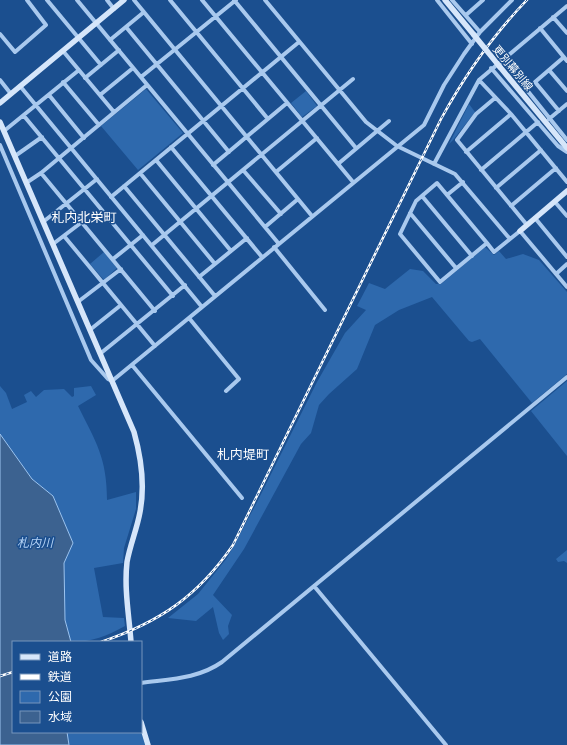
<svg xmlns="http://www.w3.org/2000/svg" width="567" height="745" font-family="'Sofia Sans Condensed','Noto Sans JP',sans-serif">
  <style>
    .green { fill: #2e69ad }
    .water { fill: #3c6290; stroke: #9cc4f0 }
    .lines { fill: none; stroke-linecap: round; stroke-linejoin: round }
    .street { stroke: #a9c9ee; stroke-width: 4 }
    .secondary { stroke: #d6e6fa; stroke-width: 5.5 }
    .rail-casing { stroke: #fff; stroke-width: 2.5 }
    .rail { stroke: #1b4f8f; stroke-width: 1; stroke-dasharray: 3; stroke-linecap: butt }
    .secondary-bridge { stroke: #d6e6fa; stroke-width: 5.5 }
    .labels { text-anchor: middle; stroke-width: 3; stroke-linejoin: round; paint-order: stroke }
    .street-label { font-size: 11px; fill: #fff; stroke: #1b4f8f }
    .water-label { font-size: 12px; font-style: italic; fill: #b5d3f5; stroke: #1b4f8f }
    .quarter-label { font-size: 13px; fill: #fff; stroke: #1b4f8f }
  </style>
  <rect width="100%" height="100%" fill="#1b4f8f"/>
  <path class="green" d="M 146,89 L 183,133 L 138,170 L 101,126 Z
    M 306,91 L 317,106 L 302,117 L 291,103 Z
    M 469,104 L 475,112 L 454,139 L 449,144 Z
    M 485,247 L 494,255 L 499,251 L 506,259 L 523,254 L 539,260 L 567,292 L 567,374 L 532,403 L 480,339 L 472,342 L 469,341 L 432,297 L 399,310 L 375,325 L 357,369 L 329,394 L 319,405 L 311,433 L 301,444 L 244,549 L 213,595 L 232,615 L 228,626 L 229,634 L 223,640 L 219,633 L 213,607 L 196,621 L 168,618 L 198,594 L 227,558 L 256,504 L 317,382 L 345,333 L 366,310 L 357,306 L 369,283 L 385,289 L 410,269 L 423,271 L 436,284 L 441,284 Z
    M 104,252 L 117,268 L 104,280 L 90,264 Z
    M 567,381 L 567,456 L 531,411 Z
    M 0,386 L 6,393 L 12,409 L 27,402 L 24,395 L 31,391 L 36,397 L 44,390 L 64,389 L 72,397 L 74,396 L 74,388 L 91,386 L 96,395 L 78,406 C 96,442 107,458 107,500 L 136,492 L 136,509 L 124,548 L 123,563 L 94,568 L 103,617 L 124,618 L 125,626 C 107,636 92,642 71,642 L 65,620 L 64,563 L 73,543 L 53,496 L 32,479 L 0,434 Z
    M 567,550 L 567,563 L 564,561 L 558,562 L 556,559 Z
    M 67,732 L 141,732 L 145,745 L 69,745 Z"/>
  <path class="water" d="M 0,434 L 32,479 L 53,496 L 73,543 L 64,563 L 65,620 L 71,642 L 13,642 L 13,732 L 67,732 L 69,745 L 0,745 Z"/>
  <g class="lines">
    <path class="street" d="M 47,0 L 101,65
      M 77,0 L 279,244
      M 107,0 L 114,9
      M 134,0 L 312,216
      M 170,0 L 268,119
      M 202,0 L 353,182
      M 234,0 L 356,148
      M 265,0 L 366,122 L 397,146 L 455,174 L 510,239 L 520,231 L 567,287
      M 437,0 L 472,44
      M 452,0 L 480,32
      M 466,15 L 483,0
      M 553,17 L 567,33
      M 126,27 L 229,152
      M 540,28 L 567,61
      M 0,34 L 15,52 L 46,25 L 27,0
      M 110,40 L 144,12
      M 63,51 L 114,112
      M 502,59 L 567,140
      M 491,68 L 558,146 L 567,152
      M 549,70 L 567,91
      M 141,77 L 236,0
      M 85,78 L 119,50
      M 0,80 L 11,94
      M 479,80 L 511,114 L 567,182
      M 63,82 L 99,125
      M 20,86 L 202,307
      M 49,95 L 84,138
      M 100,95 L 133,68
      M 495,98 L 476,114 L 457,140 L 527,225
      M 559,111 L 535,82 L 564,57
      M 24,116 L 173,296
      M 549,119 L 567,104
      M 4,131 L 79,70
      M 0,145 L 91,360 L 108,379 L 112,381 L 424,125 L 444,85 L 464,54 L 480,32 L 512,0
      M 171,147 L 262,257
      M 466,152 L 511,114
      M 15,156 L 42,137
      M 156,160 L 231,251
      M 338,164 L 389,121
      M 434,164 L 479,80 L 567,6
      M 213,165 L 287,103
      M 243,170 L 281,214
      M 481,170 L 538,122
      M 276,172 L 317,138
      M 41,173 L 155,311
      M 140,173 L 215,264
      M 26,183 L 41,173 L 147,85
      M 124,186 L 215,296
      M 496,188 L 541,150
      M 447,195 L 463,182
      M 422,196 L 472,256
      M 111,197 L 299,42
      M 555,202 L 567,216
      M 511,206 L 556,168
      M 410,213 L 456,268
      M 535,218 L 567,257
      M 43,222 L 97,179
      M 265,227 L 298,199
      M 64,236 L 155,346
      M 487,243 L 440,282 L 400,234 L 416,201 L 437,183 L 487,243 L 494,252 L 510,239
      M 53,244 L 82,222
      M 152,245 L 353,79
      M 274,247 L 325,310
      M 113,259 L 143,235
      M 556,274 L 567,264
      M 199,277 L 247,238
      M 79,301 L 121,269
      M 189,318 L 239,379 L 226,391
      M 91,329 L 121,305
      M 101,353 L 185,285
      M 132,365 L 242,498
      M 314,586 L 446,745
      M 141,683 C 169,679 198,679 222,662 L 567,377"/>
    <path class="secondary" d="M 445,0 L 474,35
      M 500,67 L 567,148
      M 0,103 L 124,0
      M 0,122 L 134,432 C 141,457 145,486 140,512 C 137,529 130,545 127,562 C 124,589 129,615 131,642
      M 520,231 L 567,191
      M 141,722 L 148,745"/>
    <g class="rail-casing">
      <path id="rail" d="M 101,642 C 160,622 198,596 233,545 L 441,119 C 465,75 492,36 527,0
        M 0,676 L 13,672"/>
    </g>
    <use href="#rail" class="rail"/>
    <path class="secondary-bridge" d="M 474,35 L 500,67"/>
  </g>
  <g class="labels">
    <g class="street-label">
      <text transform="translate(513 68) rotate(50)" y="4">更別幕別線</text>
    </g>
    <g class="water-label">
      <text x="35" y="547">札内川</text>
    </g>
    <g class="quarter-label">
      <text x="84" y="222">札内北栄町</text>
      <text x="243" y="459">札内堤町</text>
    </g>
  </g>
  <rect x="12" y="641" width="130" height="92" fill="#1b4f8f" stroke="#7695bc"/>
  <rect x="20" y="654" width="20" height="6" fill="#d6e6fa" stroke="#7695bc"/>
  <text x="48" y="661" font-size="12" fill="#ffffff">道路</text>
  <rect x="20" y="674" width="20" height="6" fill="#ffffff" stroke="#7695bc"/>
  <text x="48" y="681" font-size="12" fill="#ffffff">鉄道</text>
  <rect x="20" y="691" width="20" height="12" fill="#2e69ad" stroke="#7695bc"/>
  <text x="48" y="701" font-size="12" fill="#ffffff">公園</text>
  <rect x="20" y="711" width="20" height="12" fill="#3c6290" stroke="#7695bc"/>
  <text x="48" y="721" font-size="12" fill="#ffffff">水域</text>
</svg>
